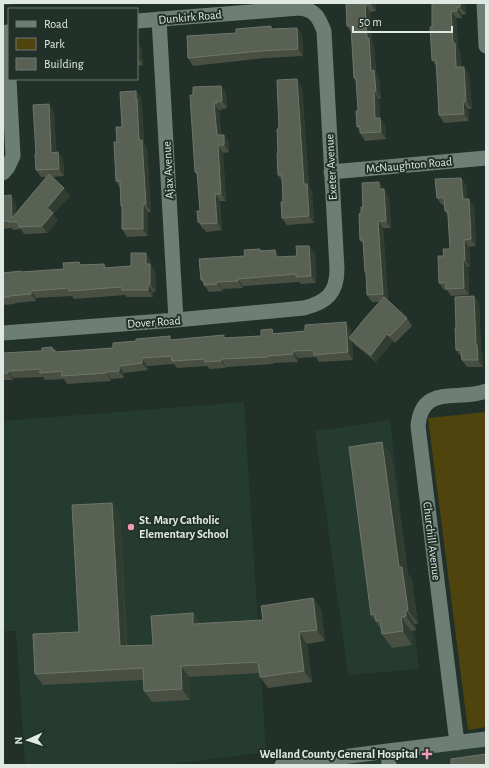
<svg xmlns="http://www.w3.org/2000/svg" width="489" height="768" font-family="'Alegreya Sans',sans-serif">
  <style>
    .built { fill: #253b30 }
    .green { fill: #4f430e }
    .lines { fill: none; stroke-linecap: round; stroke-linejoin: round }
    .minor { stroke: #6d7e75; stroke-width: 15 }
    .wall { fill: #495043 }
    .shaded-wall { fill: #323d31 }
    .building { fill: #596154; stroke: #6e766b }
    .poi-dot { fill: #ef9ab7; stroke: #213029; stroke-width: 1.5 }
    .labels { text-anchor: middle; stroke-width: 4; stroke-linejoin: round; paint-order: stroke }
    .street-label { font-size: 12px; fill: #dfe8e3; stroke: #213029 }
    .poi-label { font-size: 12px; font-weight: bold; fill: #dfe8e3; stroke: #213029; text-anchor: start }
  </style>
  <rect width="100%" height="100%" fill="#213029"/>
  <path class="built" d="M 244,402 L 266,752 L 167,765 L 25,765 L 16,631 L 3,631 L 3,421 Z
    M 390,420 L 419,669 L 348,675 L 315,431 Z
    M 486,739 L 486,765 L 282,765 Z"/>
  <path class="green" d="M 486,412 L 486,727 L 468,730 L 428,418 Z"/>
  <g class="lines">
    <path class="minor" d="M 484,3 L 486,46
      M 159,19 L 176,320
      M 7,32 L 9,76
      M 331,172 L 486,158
      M 3,173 L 8,167 L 13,156 L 9,79
      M 3,333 L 176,320 L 304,308 C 327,302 337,293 337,269 L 324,31 C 319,18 315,9 299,8 L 137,21
      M 457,743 L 418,426 C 422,383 458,402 486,391
      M 388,751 L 389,765
      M 282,765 L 388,751 L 486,739"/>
  </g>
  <path class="wall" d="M 3,3 L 25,3 L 3,5 Z
    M 346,3 L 376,3 L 376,11 L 370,12 L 372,42 L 374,45 L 376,73 L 379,78 L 381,99 L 379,99 L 380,118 L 385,125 L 386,139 L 365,141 L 360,133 L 360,131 L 357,127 L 358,111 L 356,82 L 354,78 L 351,32 L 347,26 Z
    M 432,3 L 465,3 L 466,14 L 462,15 L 462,18 L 456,18 L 458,47 L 460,50 L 461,67 L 469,74 L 472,109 L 468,109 L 469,121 L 444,123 L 439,115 L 437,67 L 432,60 Z
    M 297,28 L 302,35 L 303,56 L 265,58 L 193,66 L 188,58 L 236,33 Z
    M 137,42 L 141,48 L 143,65 L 137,66 Z
    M 33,79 L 49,79 L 33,80 Z
    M 221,86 L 226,93 L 227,108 L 222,109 L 222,110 L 219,110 L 221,135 L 229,142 L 229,152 L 223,153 L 226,201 L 220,201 L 222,230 L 206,232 L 204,229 L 203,229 L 198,222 L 200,211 L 198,176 L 195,172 L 193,95 Z
    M 302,87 L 309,187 L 312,191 L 314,223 L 287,225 L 282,218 L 283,202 L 282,181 L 278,175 L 278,153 L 279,129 Z
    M 136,91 L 141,98 L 141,105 L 142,106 L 144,144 L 147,148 L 151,212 L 148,212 L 148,236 L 127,237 L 122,229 L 122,207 L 121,206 L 120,188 L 116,181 L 122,127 Z
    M 54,112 L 56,152 L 58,152 L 63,159 L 64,176 L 51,177 L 70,196 L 53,214 L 58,220 L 47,233 L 24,234 L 21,229 L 13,230 L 12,228 L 3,229 L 3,196 L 16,203 L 16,213 L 47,177 L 41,177 L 36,170 L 36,154 Z
    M 461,178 L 466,185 L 467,199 L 474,206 L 476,246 L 469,247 L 470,267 L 468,267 L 469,295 L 451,296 L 447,290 L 444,290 L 439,283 L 444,256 L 450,249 L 448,216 L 445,211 L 444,205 L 442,205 L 437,198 Z
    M 383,189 L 389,196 L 391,228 L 383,228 L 388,300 L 407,318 L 412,326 L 395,343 L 393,341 L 376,362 L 355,345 L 352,341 L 353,360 L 319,362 L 316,357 L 298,358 L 298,362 L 273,363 L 273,364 L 226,367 L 226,368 L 210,369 L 207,366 L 177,368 L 174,364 L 147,366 L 148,370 L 124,373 L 124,378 L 111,379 L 111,381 L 67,384 L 64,379 L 45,380 L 43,377 L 13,378 L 13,380 L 3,380 L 3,353 L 42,351 L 52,347 L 56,352 L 113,348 L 173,340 L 261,336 L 275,333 L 351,330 L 351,335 L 380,302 L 372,302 L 367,295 L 366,273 L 365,272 L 363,244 L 360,240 L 361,213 L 363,207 Z
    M 260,249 L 261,251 L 280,257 L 297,256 L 315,253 L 316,283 L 301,284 L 299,282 L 243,286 L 243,288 L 222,289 L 223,291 L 209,292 L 201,280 L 245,256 Z
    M 151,260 L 151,265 L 155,271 L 156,292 L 153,292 L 153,297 L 127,297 L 125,295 L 74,299 L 72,296 L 36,298 L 36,301 L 15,303 L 15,304 L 3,305 L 3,273 L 22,272 L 64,269 L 79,262 L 82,265 L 104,264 L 107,268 L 131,266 Z
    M 479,303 L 481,350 L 482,352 L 483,367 L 467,367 L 462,360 L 462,358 L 456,350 L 456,328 Z
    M 382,442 L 391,456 L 408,574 L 412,580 L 418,624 L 415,624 L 416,630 L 411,631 L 412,645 L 392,648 L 382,634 L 381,629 L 371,615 Z
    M 112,503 L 120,514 L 127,646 L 153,645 L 193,613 L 200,623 L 263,620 L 313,598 L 321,610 L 325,641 L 307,644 L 312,682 L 268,688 L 260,677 L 260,673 L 189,677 L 190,700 L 152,702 L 144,691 L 144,680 L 43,685 L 35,674 L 79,632 Z"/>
  <path class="shaded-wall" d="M 371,3 L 376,3 L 376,11 L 371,4 Z
    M 460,3 L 465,3 L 466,14 L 460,7 Z
    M 365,4 L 370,12 L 372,42 L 374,45 L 376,73 L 379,78 L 381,99 L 376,91 L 371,71 L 367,38 Z
    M 457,7 L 462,15 L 462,18 L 457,11 Z
    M 451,11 L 456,18 L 458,47 L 460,50 L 461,74 L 456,67 L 453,43 Z
    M 297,28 L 302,35 L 303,56 L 298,49 Z
    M 137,42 L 141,48 L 143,65 L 138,58 Z
    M 464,67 L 469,74 L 472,109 L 466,101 Z
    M 297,79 L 302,87 L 309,187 L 312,191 L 314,223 L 309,216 L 304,184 Z
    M 221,86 L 226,93 L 227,108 L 222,101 Z
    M 136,91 L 141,98 L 141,105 L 142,106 L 144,144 L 147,148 L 151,212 L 146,204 L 139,140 Z
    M 374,91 L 379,99 L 380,126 L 375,118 Z
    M 217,101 L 222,109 L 222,110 L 217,103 Z
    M 463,102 L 468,109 L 469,121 L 464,114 Z
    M 214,103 L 219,110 L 222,142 L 217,135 Z
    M 49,104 L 54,112 L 57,160 L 51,153 Z
    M 380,118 L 385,125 L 386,139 L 381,132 Z
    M 224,135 L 229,142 L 229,152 L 224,145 Z
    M 218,145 L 223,153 L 226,201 L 221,194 Z
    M 58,152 L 63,159 L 64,176 L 59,169 Z
    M 461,178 L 466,185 L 468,207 L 463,199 Z
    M 379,182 L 384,189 L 379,189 Z
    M 64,188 L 70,196 L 53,214 L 58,220 L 47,233 L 42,226 L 47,208 Z
    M 384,189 L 389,196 L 391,228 L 386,221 Z
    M 215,194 L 220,201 L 222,230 L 217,223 Z
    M 11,195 L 16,203 L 17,222 L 12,218 Z
    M 469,199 L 474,206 L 476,246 L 471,239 Z
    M 143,204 L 148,212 L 148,236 L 143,229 Z
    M 378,221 L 383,228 L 388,301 L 383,294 Z
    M 464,240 L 469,247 L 470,267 L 465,260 Z
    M 309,246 L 315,253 L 316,283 L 311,276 Z
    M 275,250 L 280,258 L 276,257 Z
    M 146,253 L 151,260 L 151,265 L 155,271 L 156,292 L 150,284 L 146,264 Z
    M 463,260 L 468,267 L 469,295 L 464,288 Z
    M 238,279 L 243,286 L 243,288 L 238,281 Z
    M 217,282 L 222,289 L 223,291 L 217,284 Z
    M 148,285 L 153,292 L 153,297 L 148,290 Z
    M 31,291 L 36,298 L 36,301 L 31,294 Z
    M 474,296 L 479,303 L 481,350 L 482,352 L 483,367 L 478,360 L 476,345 Z
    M 346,322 L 351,330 L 352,339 L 349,338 L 352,341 L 353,360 L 348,352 Z
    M 387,334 L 393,341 L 376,362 L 371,355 Z
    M 293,351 L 298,358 L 298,362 L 293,354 Z
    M 142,358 L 147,366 L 148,370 L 142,363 Z
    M 221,359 L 226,367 L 226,368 L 221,361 Z
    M 119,366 L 124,373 L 124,378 L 119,371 Z
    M 8,371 L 13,378 L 13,380 L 8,373 Z
    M 106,372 L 111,379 L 111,381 L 106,373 Z
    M 382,442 L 391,456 L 408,574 L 412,580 L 418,624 L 408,610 L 399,567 Z
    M 112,503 L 120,514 L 127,658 L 120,646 Z
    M 313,598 L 321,610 L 325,641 L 317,630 Z
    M 406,610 L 415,624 L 416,630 L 406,616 Z
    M 193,613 L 201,625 L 193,624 Z
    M 401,617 L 411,631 L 412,645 L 403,631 Z
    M 299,632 L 307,644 L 312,682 L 304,671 Z
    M 181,666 L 189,677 L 190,700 L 182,689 Z"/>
  <path class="building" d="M 346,3 L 371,3 L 371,4 L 365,4 L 367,38 L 369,38 L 371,71 L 374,70 L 376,91 L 374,91 L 375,118 L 380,118 L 381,132 L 360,133 L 360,126 L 357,127 L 356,111 L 358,111 L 356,78 L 354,78 L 351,26 L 347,26 Z
    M 432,3 L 460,3 L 460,7 L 457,7 L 457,11 L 451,11 L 453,43 L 455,43 L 456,67 L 464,67 L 466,101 L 463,102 L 464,114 L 439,115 L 436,60 L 432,60 L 430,27 L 432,27 Z
    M 271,26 L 271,29 L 297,28 L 298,49 L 260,51 L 188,58 L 187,36 L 236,33 L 236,29 Z
    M 297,79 L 304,184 L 307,184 L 309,216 L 282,218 L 281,202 L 283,202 L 282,175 L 278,175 L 277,153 L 278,153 L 277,129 L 279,129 L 277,80 Z
    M 221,86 L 222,101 L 217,101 L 217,103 L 214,103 L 217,135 L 224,135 L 224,145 L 218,145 L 221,194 L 215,194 L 217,223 L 201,224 L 201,222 L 198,222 L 197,211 L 200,211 L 197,172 L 195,172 L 190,95 L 193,95 L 193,87 Z
    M 136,91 L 136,99 L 137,99 L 139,140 L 142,140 L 146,204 L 143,204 L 143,229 L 122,229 L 122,206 L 121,206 L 120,181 L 116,181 L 114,142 L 117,142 L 116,127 L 122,127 L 120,92 Z
    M 49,104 L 51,153 L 58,152 L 59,169 L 36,170 L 35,154 L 36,154 L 33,105 Z
    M 49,174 L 64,188 L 47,208 L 53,213 L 42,226 L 19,227 L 18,222 L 8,222 L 9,221 L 3,221 L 3,196 L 11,195 L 12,218 Z
    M 461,178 L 463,199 L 469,199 L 471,239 L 464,240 L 465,260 L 463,260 L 464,288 L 446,289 L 446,282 L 439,283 L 438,256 L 444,256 L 443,249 L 450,249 L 448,216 L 448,211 L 445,211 L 444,197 L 437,198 L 435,179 Z
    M 379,182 L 379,189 L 384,189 L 386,221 L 378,221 L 383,294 L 367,295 L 366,272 L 365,272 L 363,240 L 360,240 L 359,214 L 361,213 L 361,207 L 363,207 L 362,183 Z
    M 296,246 L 309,246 L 311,276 L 296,277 L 296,274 L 238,279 L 238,281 L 217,282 L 217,284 L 204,285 L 204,280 L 201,280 L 199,259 L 245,256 L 244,250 L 260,249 L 260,251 L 275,250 L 276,257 L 297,256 Z
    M 131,253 L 146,253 L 146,264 L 150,264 L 150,284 L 148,285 L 148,290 L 122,290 L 121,287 L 69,291 L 69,288 L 31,291 L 31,294 L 9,296 L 10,297 L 3,297 L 3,273 L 21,271 L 21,272 L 64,269 L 63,263 L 79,262 L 80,265 L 104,264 L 104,268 L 131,266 Z
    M 474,296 L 476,345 L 477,345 L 478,360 L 462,360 L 461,350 L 456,350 L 455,328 L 456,328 L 455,297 Z
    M 384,297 L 407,318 L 390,336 L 387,334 L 371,355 L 349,338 L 366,317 Z
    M 346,322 L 348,352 L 314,355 L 314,350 L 293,351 L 293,354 L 268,356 L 268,357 L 221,359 L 221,361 L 205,362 L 204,359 L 172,361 L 171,356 L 142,358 L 142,363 L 119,366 L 119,371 L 106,372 L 106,373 L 62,376 L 62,371 L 40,373 L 40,369 L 8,371 L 8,373 L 3,373 L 3,353 L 39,351 L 42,351 L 42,348 L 52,347 L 52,350 L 55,350 L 55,352 L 113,348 L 113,343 L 136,341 L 136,339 L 170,336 L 170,340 L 224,335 L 224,338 L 261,336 L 261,330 L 272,329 L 273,334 L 305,331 L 305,325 Z
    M 382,442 L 399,567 L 402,567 L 408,610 L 406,610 L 406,616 L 401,617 L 403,631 L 382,634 L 380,620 L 376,621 L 375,614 L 371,615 L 349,447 Z
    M 112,503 L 120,646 L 153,645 L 151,616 L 193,613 L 193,624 L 263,620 L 261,606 L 313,598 L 317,630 L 299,632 L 304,671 L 260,677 L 258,662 L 181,666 L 182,689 L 144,691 L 143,668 L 35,674 L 33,634 L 79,632 L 72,505 Z
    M 486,754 L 486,765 L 451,765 L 451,759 Z"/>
  <g class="poi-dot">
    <circle cx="131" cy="527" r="4"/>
    <path d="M425 748h4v4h4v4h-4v4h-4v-4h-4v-4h4z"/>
  </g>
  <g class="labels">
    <g class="street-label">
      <text transform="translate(190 17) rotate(-5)" y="4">Dunkirk Road</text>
      <text transform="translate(409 165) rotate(-5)" y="4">McNaughton Road</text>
      <text transform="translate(331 167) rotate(-93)" y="4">Exeter Avenue</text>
      <text transform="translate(168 170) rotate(-93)" y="4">Ajax Avenue</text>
      <text transform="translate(154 322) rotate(-4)" y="4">Dover Road</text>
      <text transform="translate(432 541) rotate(83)" y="4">Churchill Avenue</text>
    </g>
    <g class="poi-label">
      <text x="139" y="524">St. Mary Catholic<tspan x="139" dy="14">Elementary School</tspan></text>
      <text x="418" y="758" text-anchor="end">Welland County General Hospital</text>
    </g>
  </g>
  <rect width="489" height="768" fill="none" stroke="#dfe8e3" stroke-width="8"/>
  <rect x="8" y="8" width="130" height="72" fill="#213029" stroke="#6d7a73"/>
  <rect x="16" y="21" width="20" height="6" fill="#6d7e75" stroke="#6d7a73"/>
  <text x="44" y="28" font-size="12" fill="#dfe8e3">Road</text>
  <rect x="16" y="38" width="20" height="12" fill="#4f430e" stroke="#6d7a73"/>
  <text x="44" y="48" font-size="12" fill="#dfe8e3">Park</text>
  <rect x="16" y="58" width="20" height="12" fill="#596154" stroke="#6d7a73"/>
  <text x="44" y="68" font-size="12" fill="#dfe8e3">Building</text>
  <g transform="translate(28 740) rotate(267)" stroke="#213029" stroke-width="3" paint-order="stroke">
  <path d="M0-3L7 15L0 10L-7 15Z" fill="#dfe8e3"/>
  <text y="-6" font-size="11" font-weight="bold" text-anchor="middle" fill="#dfe8e3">N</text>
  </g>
  <path d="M353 26v6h99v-6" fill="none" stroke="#dfe8e3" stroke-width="2"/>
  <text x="359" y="26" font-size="12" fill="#dfe8e3" stroke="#213029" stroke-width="3" paint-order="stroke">50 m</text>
</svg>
